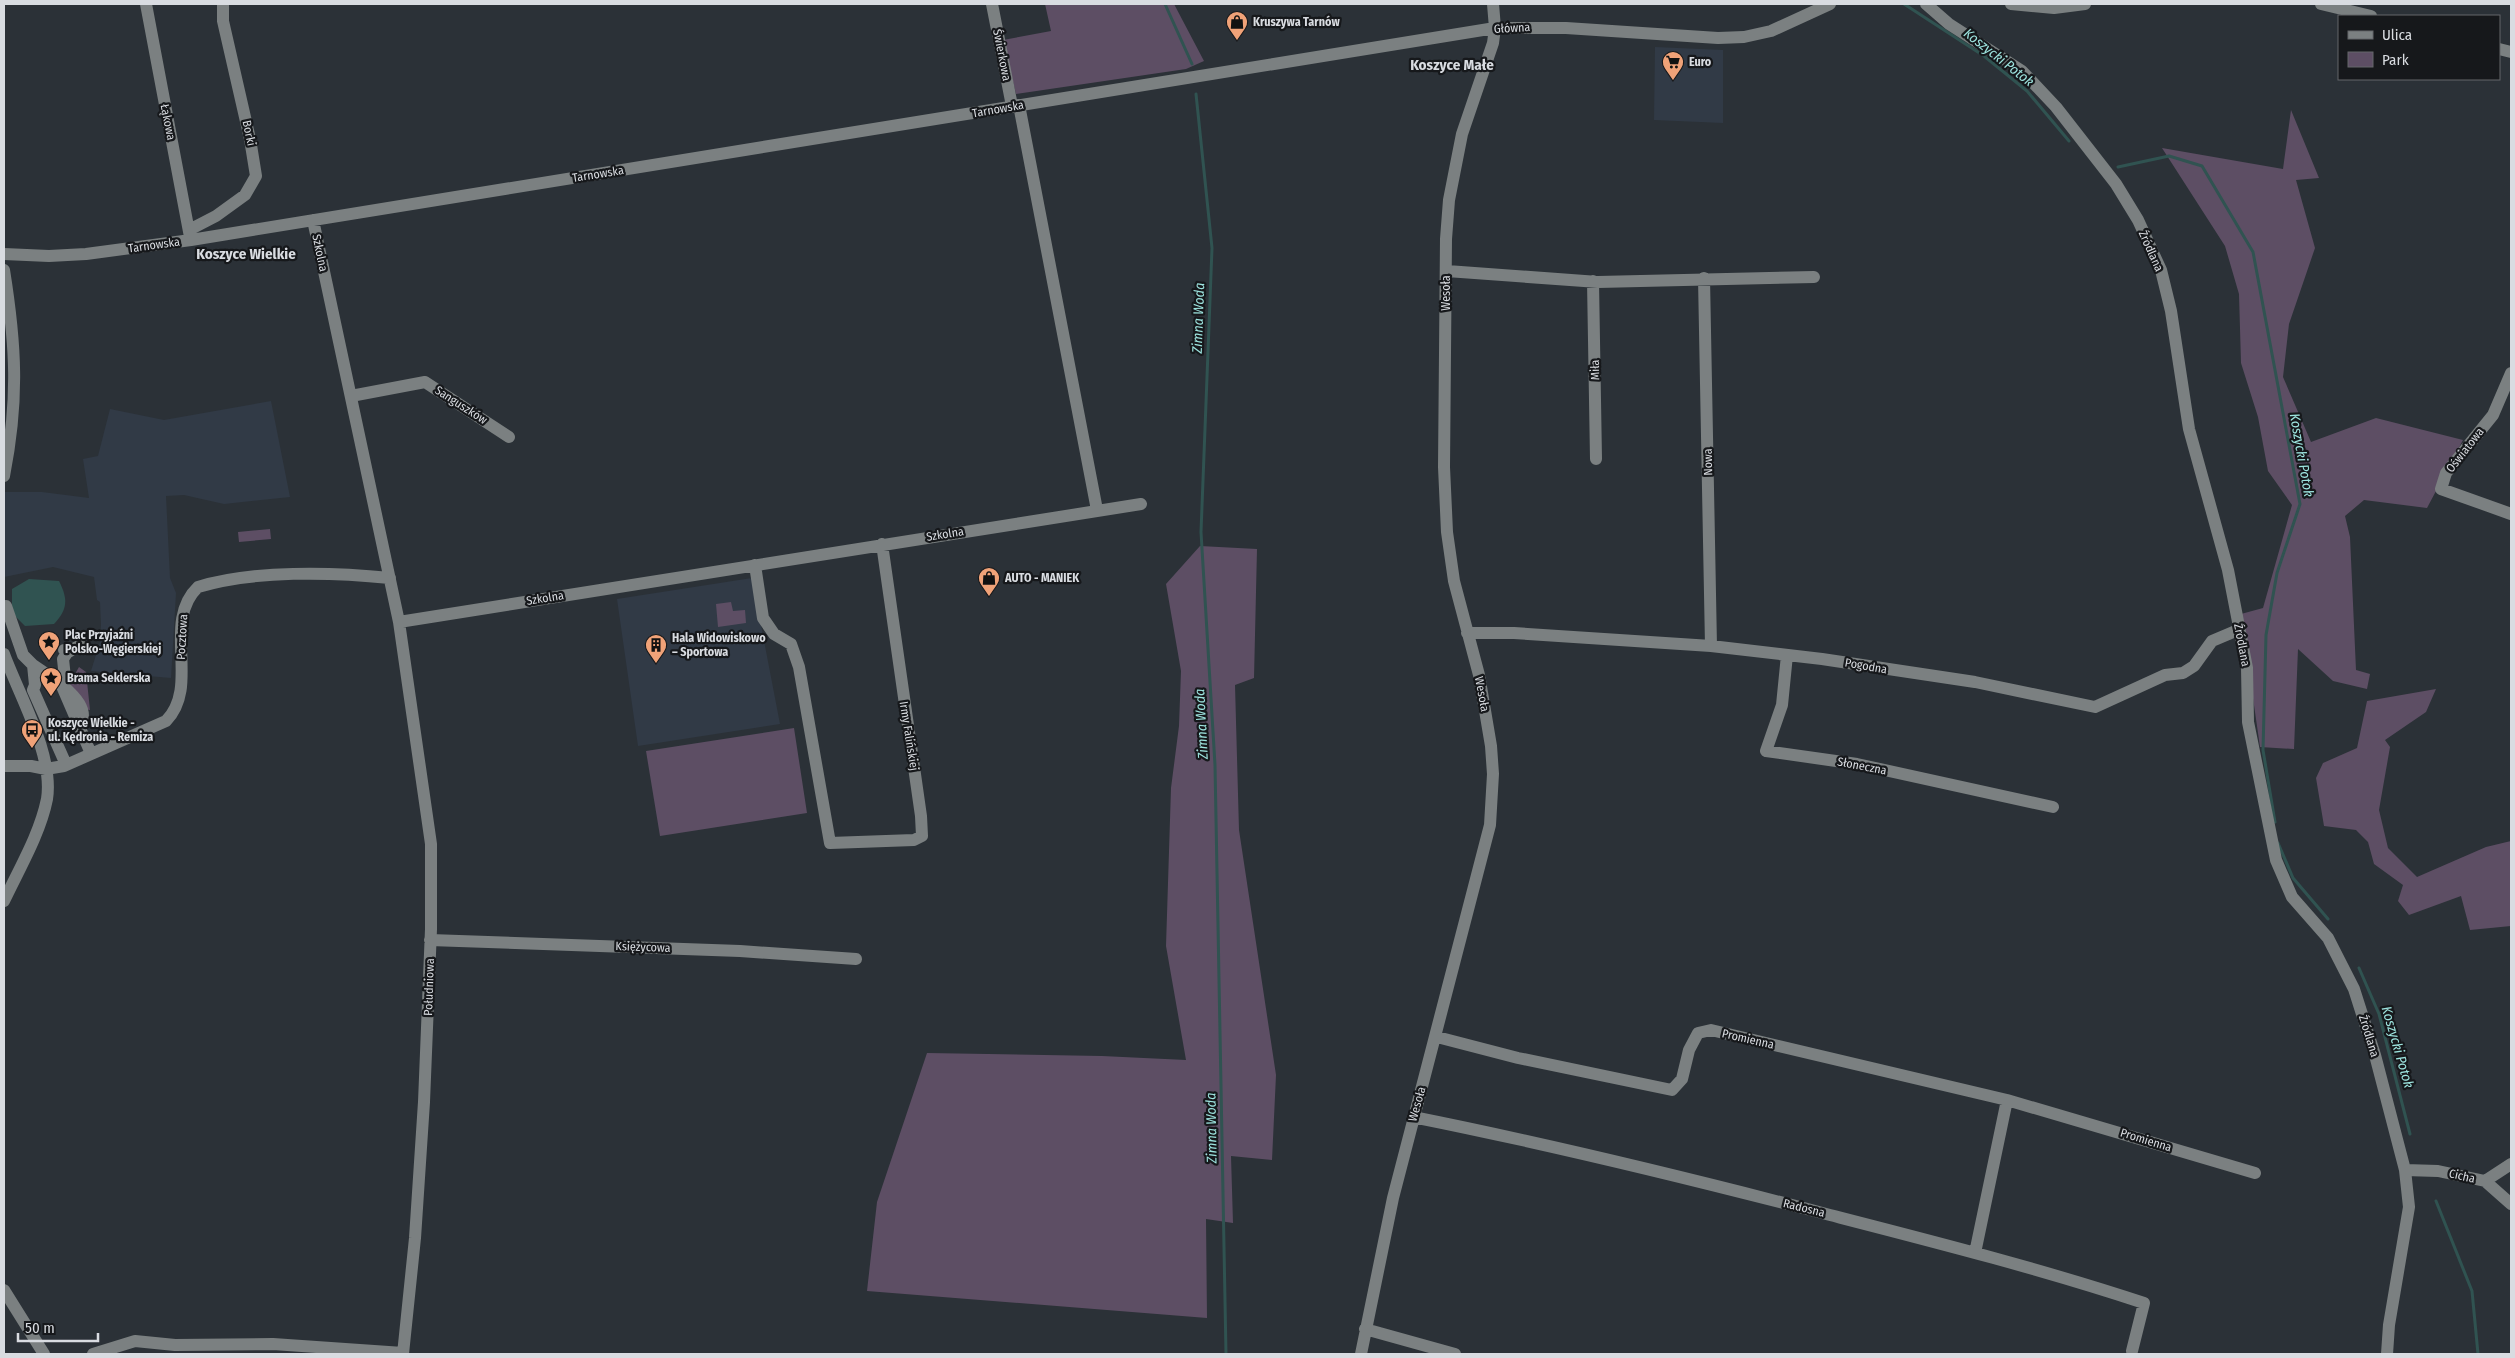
<svg xmlns="http://www.w3.org/2000/svg" width="2515" height="1358" font-family="'Fira Sans Condensed',sans-serif">
  <style>
    .built { fill: #313a46 }
    .green { fill: #5d4e64 }
    .water { fill: #305351 }
    .lines { fill: none; stroke-linecap: round; stroke-linejoin: round }
    .stream { stroke: #305351; stroke-width: 3 }
    .minor { stroke: #7b8081; stroke-width: 12 }
    .labels { text-anchor: middle; stroke-width: 4.5; stroke-linejoin: round; paint-order: stroke }
    .poi-label { font-size: 12px; font-weight: bold; fill: #d9dce1; stroke: #16181b; text-anchor: start }
    .street-label { font-size: 12px; fill: #d9dce1; stroke: #16181b }
    .water-label { font-size: 14px; font-style: italic; fill: #9de4df; stroke: #16181b }
    .quarter-label { font-size: 15px; font-weight: bold; fill: #d9dce1; stroke: #16181b }
  </style>
  <rect width="100%" height="100%" fill="#2b3137"/>
  <path class="built" d="M 1655,47 L 1723,50 L 1723,123 L 1654,120 Z
    M 271,401 L 290,497 L 224,504 L 184,495 L 166,496 L 170,578 L 176,593 L 171,678 L 91,671 L 100,642 L 101,625 L 100,602 L 97,600 L 94,577 L 53,567 L 4,577 L 5,492 L 42,492 L 89,498 L 83,459 L 98,456 L 110,409 L 164,420 Z
    M 752,578 L 780,724 L 638,746 L 617,599 Z"/>
  <path class="green" d="M 1045,4 L 1174,4 L 1204,61 L 1186,69 L 1016,94 L 1003,40 L 1051,31 Z
    M 2291,110 L 2319,178 L 2296,180 L 2315,248 L 2289,324 L 2283,377 L 2311,442 L 2376,418 L 2463,440 L 2427,508 L 2364,500 L 2345,516 L 2350,537 L 2356,670 L 2370,674 L 2367,689 L 2333,681 L 2298,649 L 2294,749 L 2260,747 L 2241,614 L 2263,608 L 2292,505 L 2268,471 L 2258,417 L 2241,363 L 2239,294 L 2225,246 L 2162,148 L 2283,169 Z
    M 270,529 L 271,539 L 239,542 L 238,532 Z
    M 1200,546 L 1257,549 L 1254,678 L 1235,685 L 1239,830 L 1276,1075 L 1272,1160 L 1231,1156 L 1233,1223 L 1206,1219 L 1207,1318 L 867,1291 L 877,1202 L 927,1053 L 1102,1056 L 1186,1060 L 1166,946 L 1171,788 L 1179,726 L 1181,671 L 1166,584 Z
    M 731,602 L 733,611 L 745,610 L 746,623 L 718,627 L 716,604 Z
    M 79,667 L 86,672 L 90,710 L 83,709 L 67,688 Z
    M 2436,689 L 2426,712 L 2385,740 L 2390,747 L 2379,810 L 2388,848 L 2417,877 L 2486,847 L 2511,841 L 2511,926 L 2470,930 L 2461,896 L 2409,915 L 2398,901 L 2403,885 L 2374,864 L 2368,842 L 2356,830 L 2324,826 L 2316,778 L 2323,763 L 2357,748 L 2367,701 Z
    M 794,728 L 807,813 L 660,836 L 646,751 Z"/>
  <path class="water" d="M 29,579 L 59,581 C 68,599 68,609 54,624 L 25,626 L 12,613 L 12,589 Z"/>
  <g class="lines">
    <path class="stream" d="M 1165,4 L 1192,64
      M 1904,4 L 1984,56 L 2027,91 L 2069,141
      M 1196,94 L 1212,248 L 1201,532 L 1215,765 L 1226,1354
      M 2118,167 L 2169,156 L 2202,166 L 2253,252 L 2300,504 L 2277,573 L 2266,635 L 2263,750 L 2275,822
      M 2278,843 L 2293,878 L 2328,919
      M 2359,968 L 2379,1014 L 2410,1134
      M 2436,1201 L 2472,1291 L 2478,1354"/>
    <path class="minor" d="M 146,4 L 190,237
      M 992,4 L 1012,106
      M 1926,4 L 1949,24 L 2022,71 L 2056,107 L 2116,184 L 2138,220 L 2161,270 L 2171,311 L 2189,429 L 2228,570 L 2247,668 L 2248,722 L 2276,860 L 2292,897 L 2328,938 L 2354,989 L 2375,1055 L 2405,1170 L 2409,1207 L 2389,1325 L 2387,1354
      M 2011,4 L 2054,8 L 2085,4
      M 2321,4 L 2371,16
      M 2499,49 L 2511,52
      M 1019,105 L 1097,510
      M 313,220 L 399,622 L 431,844 L 431,929 L 424,1102 L 415,1238 L 403,1354
      M 189,230 L 216,216 L 245,195 L 256,176 L 250,139 L 223,21 L 223,4
      M 4,254 L 49,256 L 86,254 L 191,240 L 1495,28 L 1566,28 L 1718,38 L 1744,37 L 1771,31 L 1830,4
      M 4,270 C 16,345 19,400 4,476
      M 1447,271 L 1598,282 L 1814,277
      M 1704,278 L 1711,646
      M 1593,281 L 1596,459
      M 2511,373 L 2493,415 L 2446,473 L 2441,489 L 2511,514
      M 351,396 L 425,382 L 509,437
      M 755,565 L 763,618 L 774,634 L 791,644 L 799,667 L 830,843 L 914,840 L 922,836 L 921,816 L 882,544
      M 6,606 L 23,655 L 33,665 L 61,684 L 89,749
      M 399,622 L 1141,504
      M 1467,633 L 1514,633 L 1711,646 L 1822,659 L 1975,682 L 2095,707 L 2165,675 L 2183,673 L 2194,666 L 2212,641 L 2238,630
      M 64,650 L 67,653 L 63,659 L 65,678 L 61,684 C 72,694 91,710 79,726
      M 67,653 L 80,645
      M 4,654 C 19,695 54,755 47,799 C 40,834 19,869 4,901
      M 1787,655 L 1782,705 L 1766,751 L 1857,764 L 2053,807
      M 33,665 L 35,685 L 33,690 L 64,760
      M 4,766 L 31,766 L 46,769 L 64,766 L 166,721 C 201,686 161,622 198,587 C 254,570 332,572 390,578
      M 430,940 L 740,951 L 856,959
      M 1437,1037 L 1518,1058 L 1672,1090 L 1682,1079 L 1689,1050 L 1698,1033 L 1711,1030 L 2007,1100 L 2255,1173
      M 1413,1117 C 1553,1145 1692,1179 1830,1215 C 1935,1242 2041,1269 2144,1303 L 2132,1351
      M 2405,1170 L 2438,1171 L 2485,1181 L 2511,1204
      M 2485,1181 L 2511,1164
      M 1975,1253 L 2007,1100
      M 4,1290 L 44,1354
      M 1365,1329 L 1455,1354
      M 93,1354 L 135,1341 L 175,1345 L 273,1344 L 403,1353
      M 1361,1354 L 1393,1198 L 1490,825 L 1493,774 L 1491,746 L 1479,675 L 1454,581 L 1447,532 L 1444,467 L 1446,239 L 1449,200 L 1462,134 L 1493,43 L 1495,28 L 1493,4"/>
  </g>
  <defs>
    <g id="shop-pin" transform="scale(1.125)"><path d="M0 17L-7.5 6A9.5 9.5 0 1 1 7.5 6Z" fill="#f0a278" stroke="#16181b"/><path d="M-5-2.5h2.3a2.7 3.5 0 0 1 5.4 0H5L5.5 6h-11ZM-1.5-2.5h3a1.5 2.3 0 0 0-3 0Z" fill="#111"/></g>
    <g id="supermarket-pin" transform="scale(1.125)"><path d="M0 17L-7.5 6A9.5 9.5 0 1 1 7.5 6Z" fill="#f0a278" stroke="#16181b"/><path d="M-6-5.5h2.5l.6 2H6L4.5 2H-2.5L-4.4-4H-6ZM-1.5 3.2a1.3 1.3 0 1 0 .1 0ZM3 3.2a1.3 1.3 0 1 0 .1 0Z" fill="#111"/></g>
    <g id="sight-pin" transform="scale(1.125)"><path d="M0 17L-7.5 6A9.5 9.5 0 1 1 7.5 6Z" fill="#f0a278" stroke="#16181b"/><path d="M0-6L1.8-2.2L6-1.7L2.9 1.2L3.7 5.4L0 3.3L-3.7 5.4L-2.9 1.2L-6-1.7L-1.8-2.2Z" fill="#111"/></g>
    <g id="building-pin" transform="scale(1.125)"><path d="M0 17L-7.5 6A9.5 9.5 0 1 1 7.5 6Z" fill="#f0a278" stroke="#16181b"/><path d="M-4-6H4V6H1V3H-1V6H-4ZM-2.5-4.3h1.7v1.8h-1.7ZM.8-4.3h1.7v1.8H.8ZM-2.5-1h1.7V.8h-1.7ZM.8-1h1.7V.8H.8Z" fill="#111"/></g>
    <g id="bus-pin" transform="scale(1.125)"><path d="M0 17L-7.5 6A9.5 9.5 0 1 1 7.5 6Z" fill="#f0a278" stroke="#16181b"/><path d="M-5-6H5V4H4V6H2V4H-2V6H-4V4H-5ZM-3.5-4V0h7V-4ZM-3.5 1.2v1.5H-2V1.2ZM2 1.2v1.5H3.5V1.2Z" fill="#111"/></g>
  </defs>
  <g fill-rule="evenodd">
    <use href="#shop-pin" x="1237" y="22"/>
    <use href="#supermarket-pin" x="1673" y="62"/>
    <use href="#shop-pin" x="989" y="578"/>
    <use href="#sight-pin" x="49" y="642"/>
    <use href="#building-pin" x="656" y="645"/>
    <use href="#sight-pin" x="51" y="678"/>
    <use href="#bus-pin" x="32" y="730"/>
  </g>
  <g class="labels">
    <g class="poi-label">
      <text x="1253" y="26">Kruszywa Tarnów</text>
      <text x="1689" y="66">Euro</text>
      <text x="1005" y="582">AUTO - MANIEK</text>
      <text x="65" y="639">Plac Przyjaźni<tspan x="65" dy="14">Polsko-Węgierskiej</tspan></text>
      <text x="672" y="642">Hala Widowiskowo<tspan x="672" dy="14">– Sportowa</tspan></text>
      <text x="67" y="682">Brama Seklerska</text>
      <text x="48" y="727">Koszyce Wielkie -<tspan x="48" dy="14">ul. Kędronia - Remiza</tspan></text>
    </g>
    <g class="street-label">
      <text transform="translate(1512 28) rotate(-3)" y="4">Główna</text>
      <text transform="translate(1002 55) rotate(79)" y="4">Świerkowa</text>
      <text transform="translate(998 109) rotate(-10)" y="4">Tarnowska</text>
      <text transform="translate(168 122) rotate(79)" y="4">Łąkowa</text>
      <text transform="translate(249 133) rotate(78)" y="4">Borki</text>
      <text transform="translate(598 174) rotate(-9)" y="4">Tarnowska</text>
      <text transform="translate(154 245) rotate(-8)" y="4">Tarnowska</text>
      <text transform="translate(2151 251) rotate(66)" y="4">Źródlana</text>
      <text transform="translate(320 253) rotate(78)" y="4">Szkolna</text>
      <text transform="translate(1446 293) rotate(-90)" y="4">Wesoła</text>
      <text transform="translate(1595 370) rotate(-91)" y="4">Miła</text>
      <text transform="translate(461 405) rotate(33)" y="4">Sanguszków</text>
      <text transform="translate(2465 450) rotate(-52)" y="4">Oświatowa</text>
      <text transform="translate(1708 462) rotate(-91)" y="4">Nowa</text>
      <text transform="translate(945 534) rotate(-9)" y="4">Szkolna</text>
      <text transform="translate(545 598) rotate(-9)" y="4">Szkolna</text>
      <text transform="translate(182 637) rotate(-87)" y="4">Pocztowa</text>
      <text transform="translate(2242 645) rotate(79)" y="4">Źródlana</text>
      <text transform="translate(1866 666) rotate(10)" y="4">Pogodna</text>
      <text transform="translate(1482 694) rotate(79)" y="4">Wesoła</text>
      <text transform="translate(909 736) rotate(81)" y="4">Irmy Falińskiej</text>
      <text transform="translate(1862 766) rotate(11)" y="4">Słoneczna</text>
      <text transform="translate(643 947) rotate(2)" y="4">Księżycowa</text>
      <text transform="translate(429 987) rotate(-88)" y="4">Południowa</text>
      <text transform="translate(2369 1036) rotate(73)" y="4">Źródlana</text>
      <text transform="translate(1748 1039) rotate(13)" y="4">Promienna</text>
      <text transform="translate(1417 1104) rotate(-74)" y="4">Wesoła</text>
      <text transform="translate(2146 1140) rotate(17)" y="4">Promienna</text>
      <text transform="translate(2462 1176) rotate(13)" y="4">Cicha</text>
      <text transform="translate(1804 1208) rotate(14)" y="4">Radosna</text>
    </g>
    <g class="water-label">
      <text transform="translate(1999 57) rotate(38)" y="5">Koszycki Potok</text>
      <text transform="translate(1198 318) rotate(-88)" y="5">Zimna Woda</text>
      <text transform="translate(2302 455) rotate(80)" y="5">Koszycki Potok</text>
      <text transform="translate(1201 724) rotate(-93)" y="5">Zimna Woda</text>
      <text transform="translate(2398 1047) rotate(74)" y="5">Koszycki Potok</text>
      <text transform="translate(1211 1128) rotate(-91)" y="5">Zimna Woda</text>
    </g>
    <g class="quarter-label">
      <text x="1452" y="70">Koszyce Małe</text>
      <text x="246" y="259">Koszyce Wielkie</text>
    </g>
  </g>
  <rect width="2515" height="1358" fill="none" stroke="#d9dce1" stroke-width="10"/>
  <rect x="2338" y="15" width="162" height="65" fill="#16181b" stroke="#64666a"/>
  <rect x="2348" y="31" width="25" height="8" fill="#7b8081" stroke="#64666a"/>
  <text x="2382" y="40" font-size="15" fill="#d9dce1">Ulica</text>
  <rect x="2348" y="52" width="25" height="15" fill="#5d4e64" stroke="#64666a"/>
  <text x="2382" y="65" font-size="15" fill="#d9dce1">Park</text>
  <path d="M18 1333v8h80v-8" fill="none" stroke="#d9dce1" stroke-width="2.5"/>
  <text x="25" y="1333" font-size="15" fill="#d9dce1" stroke="#16181b" stroke-width="4" paint-order="stroke">50 m</text>
</svg>
